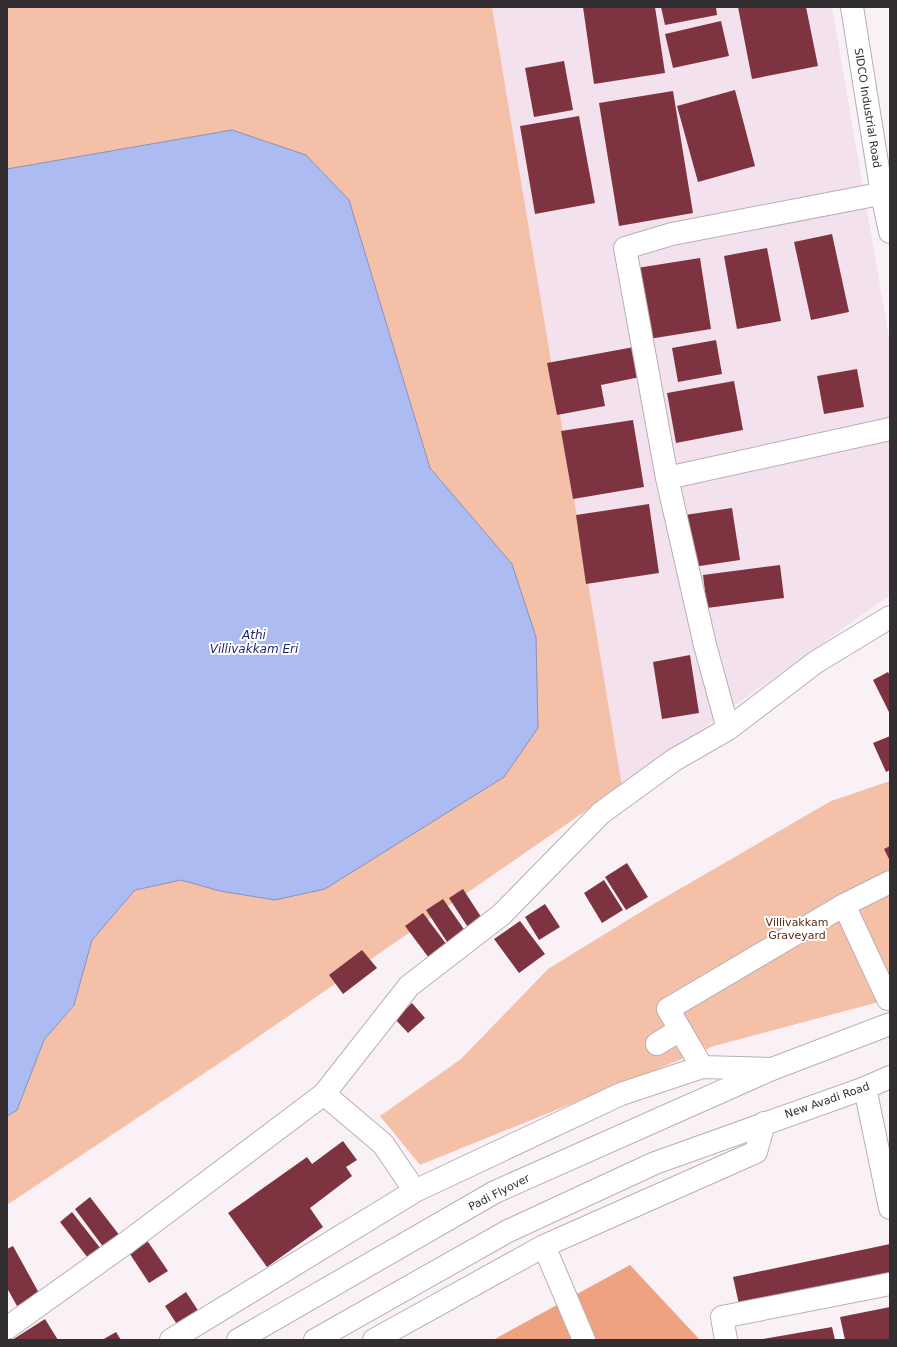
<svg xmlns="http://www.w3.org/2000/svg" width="897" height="1347" font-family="'DejaVu Sans',sans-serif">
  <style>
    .built { fill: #f3e2ed }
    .green { fill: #f5c0a8 }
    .forest { fill: #eea27f }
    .water { fill: #adbbf3; stroke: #8891b9 }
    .building { fill: #7e3440 }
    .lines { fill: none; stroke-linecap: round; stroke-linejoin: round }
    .minor-casing { stroke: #b8afb5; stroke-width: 24 }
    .major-casing { stroke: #b8afb5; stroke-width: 24 }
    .minor { stroke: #fff; stroke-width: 22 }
    .major { stroke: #fff; stroke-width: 22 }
    .labels { text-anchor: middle; stroke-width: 4; stroke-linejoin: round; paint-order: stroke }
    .street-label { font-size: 11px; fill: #322e31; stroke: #fff }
    .park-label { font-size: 11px; fill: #5b2b12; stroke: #fff }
    .water-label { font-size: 12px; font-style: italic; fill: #1d1f6e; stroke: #fff }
  </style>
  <rect width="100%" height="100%" fill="#faf1f7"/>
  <path class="built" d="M 492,7 L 832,7 L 890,344 L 890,595 L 622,786 Z"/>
  <path class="green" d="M 7,7 L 492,7 L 622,786 L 245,1046 L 7,1205 L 7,1116 L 17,1110 L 44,1040 L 74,1005 L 92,940 L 135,890 L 181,880 L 220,891 L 512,564 L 430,468 L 349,200 L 232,130 L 7,169 Z
    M 890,781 L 890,999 L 714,1046 L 420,1165 L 380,1116 L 461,1059 L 548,969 L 657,902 L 831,801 Z"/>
  <path class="forest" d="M 630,1265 L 700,1340 L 493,1340 Z"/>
  <path class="water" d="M 232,130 L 306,155 L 349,200 L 430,468 L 512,564 L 536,637 L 538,728 L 504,777 L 325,889 L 275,900 L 220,891 L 181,880 L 135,890 L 92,940 L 74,1005 L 44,1040 L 17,1110 L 7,1116 L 7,169 Z"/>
  <path class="building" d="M 583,7 L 655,7 L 665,73 L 594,84 Z
    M 661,7 L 716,7 L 717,15 L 665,25 Z
    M 738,7 L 806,7 L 818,66 L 752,79 Z
    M 721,21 L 729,56 L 673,68 L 665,34 Z
    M 564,61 L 573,110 L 534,117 L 525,68 Z
    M 735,90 L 755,166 L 698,182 L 677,106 Z
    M 673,91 L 693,213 L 619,226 L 599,103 Z
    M 579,116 L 595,203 L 535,214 L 520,126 Z
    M 832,234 L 849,312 L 811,320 L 794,242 Z
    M 767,248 L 781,321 L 737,329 L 724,256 Z
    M 700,258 L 711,329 L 649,339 L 637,268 Z
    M 716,340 L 722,374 L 678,382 L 672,348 Z
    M 634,347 L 640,377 L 601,385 L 605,406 L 557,415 L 547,363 Z
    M 857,369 L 864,407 L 824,414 L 817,376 Z
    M 734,381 L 743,430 L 676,443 L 667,393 Z
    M 633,420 L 644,487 L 573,499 L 561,431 Z
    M 649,504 L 659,573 L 586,584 L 576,515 Z
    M 732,508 L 740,560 L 693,567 L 685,515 Z
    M 780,565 L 784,598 L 707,608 L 703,575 Z
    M 690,655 L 699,713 L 662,719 L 653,662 Z
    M 888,672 L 890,676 L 890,714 L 873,680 Z
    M 890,736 L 890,770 L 886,772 L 873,743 Z
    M 890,846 L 890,861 L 884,849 Z
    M 627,863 L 648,897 L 626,910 L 605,877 Z
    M 604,880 L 623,910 L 602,923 L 584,893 Z
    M 463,889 L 485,923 L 471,932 L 449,898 Z
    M 443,899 L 468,935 L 451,948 L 426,910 Z
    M 545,904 L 560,927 L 539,940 L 525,917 Z
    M 423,913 L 450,949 L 432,962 L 405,926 Z
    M 520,921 L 545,954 L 519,973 L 494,939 Z
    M 362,950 L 377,968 L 343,994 L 329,975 Z
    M 412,1003 L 425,1018 L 408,1033 L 395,1019 Z
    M 343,1141 L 357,1160 L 346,1167 L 352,1176 L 310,1208 L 323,1227 L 267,1267 L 228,1213 L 307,1157 L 312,1164 Z
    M 90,1197 L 120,1236 L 104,1248 L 75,1209 Z
    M 72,1212 L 101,1249 L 88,1258 L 60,1222 Z
    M 144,1236 L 168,1271 L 149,1283 L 126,1248 Z
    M 890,1244 L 890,1277 L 740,1309 L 733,1277 Z
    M 13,1246 L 39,1293 L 17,1306 L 7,1288 L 7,1249 Z
    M 186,1292 L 201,1315 L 180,1329 L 165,1306 Z
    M 890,1307 L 890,1340 L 845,1340 L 840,1317 Z
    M 45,1319 L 58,1340 L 12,1340 Z
    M 832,1327 L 835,1340 L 764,1340 L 763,1339 Z
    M 116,1332 L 121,1340 L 102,1340 Z"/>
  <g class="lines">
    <g class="minor-casing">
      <path id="minor" d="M 852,7 L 882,194 L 890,232
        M 667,478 L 890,429
        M 728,729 L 705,645 L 667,478 L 625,248 L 672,234 L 890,192
        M 888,999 L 844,905 L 890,882
        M 657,1044 L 680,1030
        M 702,1067 L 668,1009 L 844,905
        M 865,1088 L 890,1208
        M 415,1191 L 383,1144 L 324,1094 L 409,986 L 501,915 L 601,813 L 674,760 L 728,729 L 816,662 L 890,617
        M 544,1246 L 584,1340
        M 7,1328 L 126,1243 L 324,1094
        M 171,1340 L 415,1191 L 621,1094 L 702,1067 L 772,1069
        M 374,1340 L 544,1246 L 756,1152 L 764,1123
        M 726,1340 L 722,1317 L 890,1284"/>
    </g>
    <g class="major-casing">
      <path id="major" d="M 238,1340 L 495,1192 L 772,1069 L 890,1024
        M 315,1340 L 508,1231 L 655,1163 L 865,1088 L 890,1077"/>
    </g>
    <use href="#minor" class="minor"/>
    <use href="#major" class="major"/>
  </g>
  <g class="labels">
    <g class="street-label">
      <text transform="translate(868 108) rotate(81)" y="4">SIDCO Industrial Road</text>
      <text transform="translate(827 1100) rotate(-19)" y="4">New Avadi Road</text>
      <text transform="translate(499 1192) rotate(-27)" y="4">Padi Flyover</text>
    </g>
    <g class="park-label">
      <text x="797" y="926">Villivakkam<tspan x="797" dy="13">Graveyard</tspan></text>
    </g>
    <g class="water-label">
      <text x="254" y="639">Athi<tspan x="254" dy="14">Villivakkam Eri</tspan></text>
    </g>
  </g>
  <rect width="897" height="1347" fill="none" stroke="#322e31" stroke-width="16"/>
</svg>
